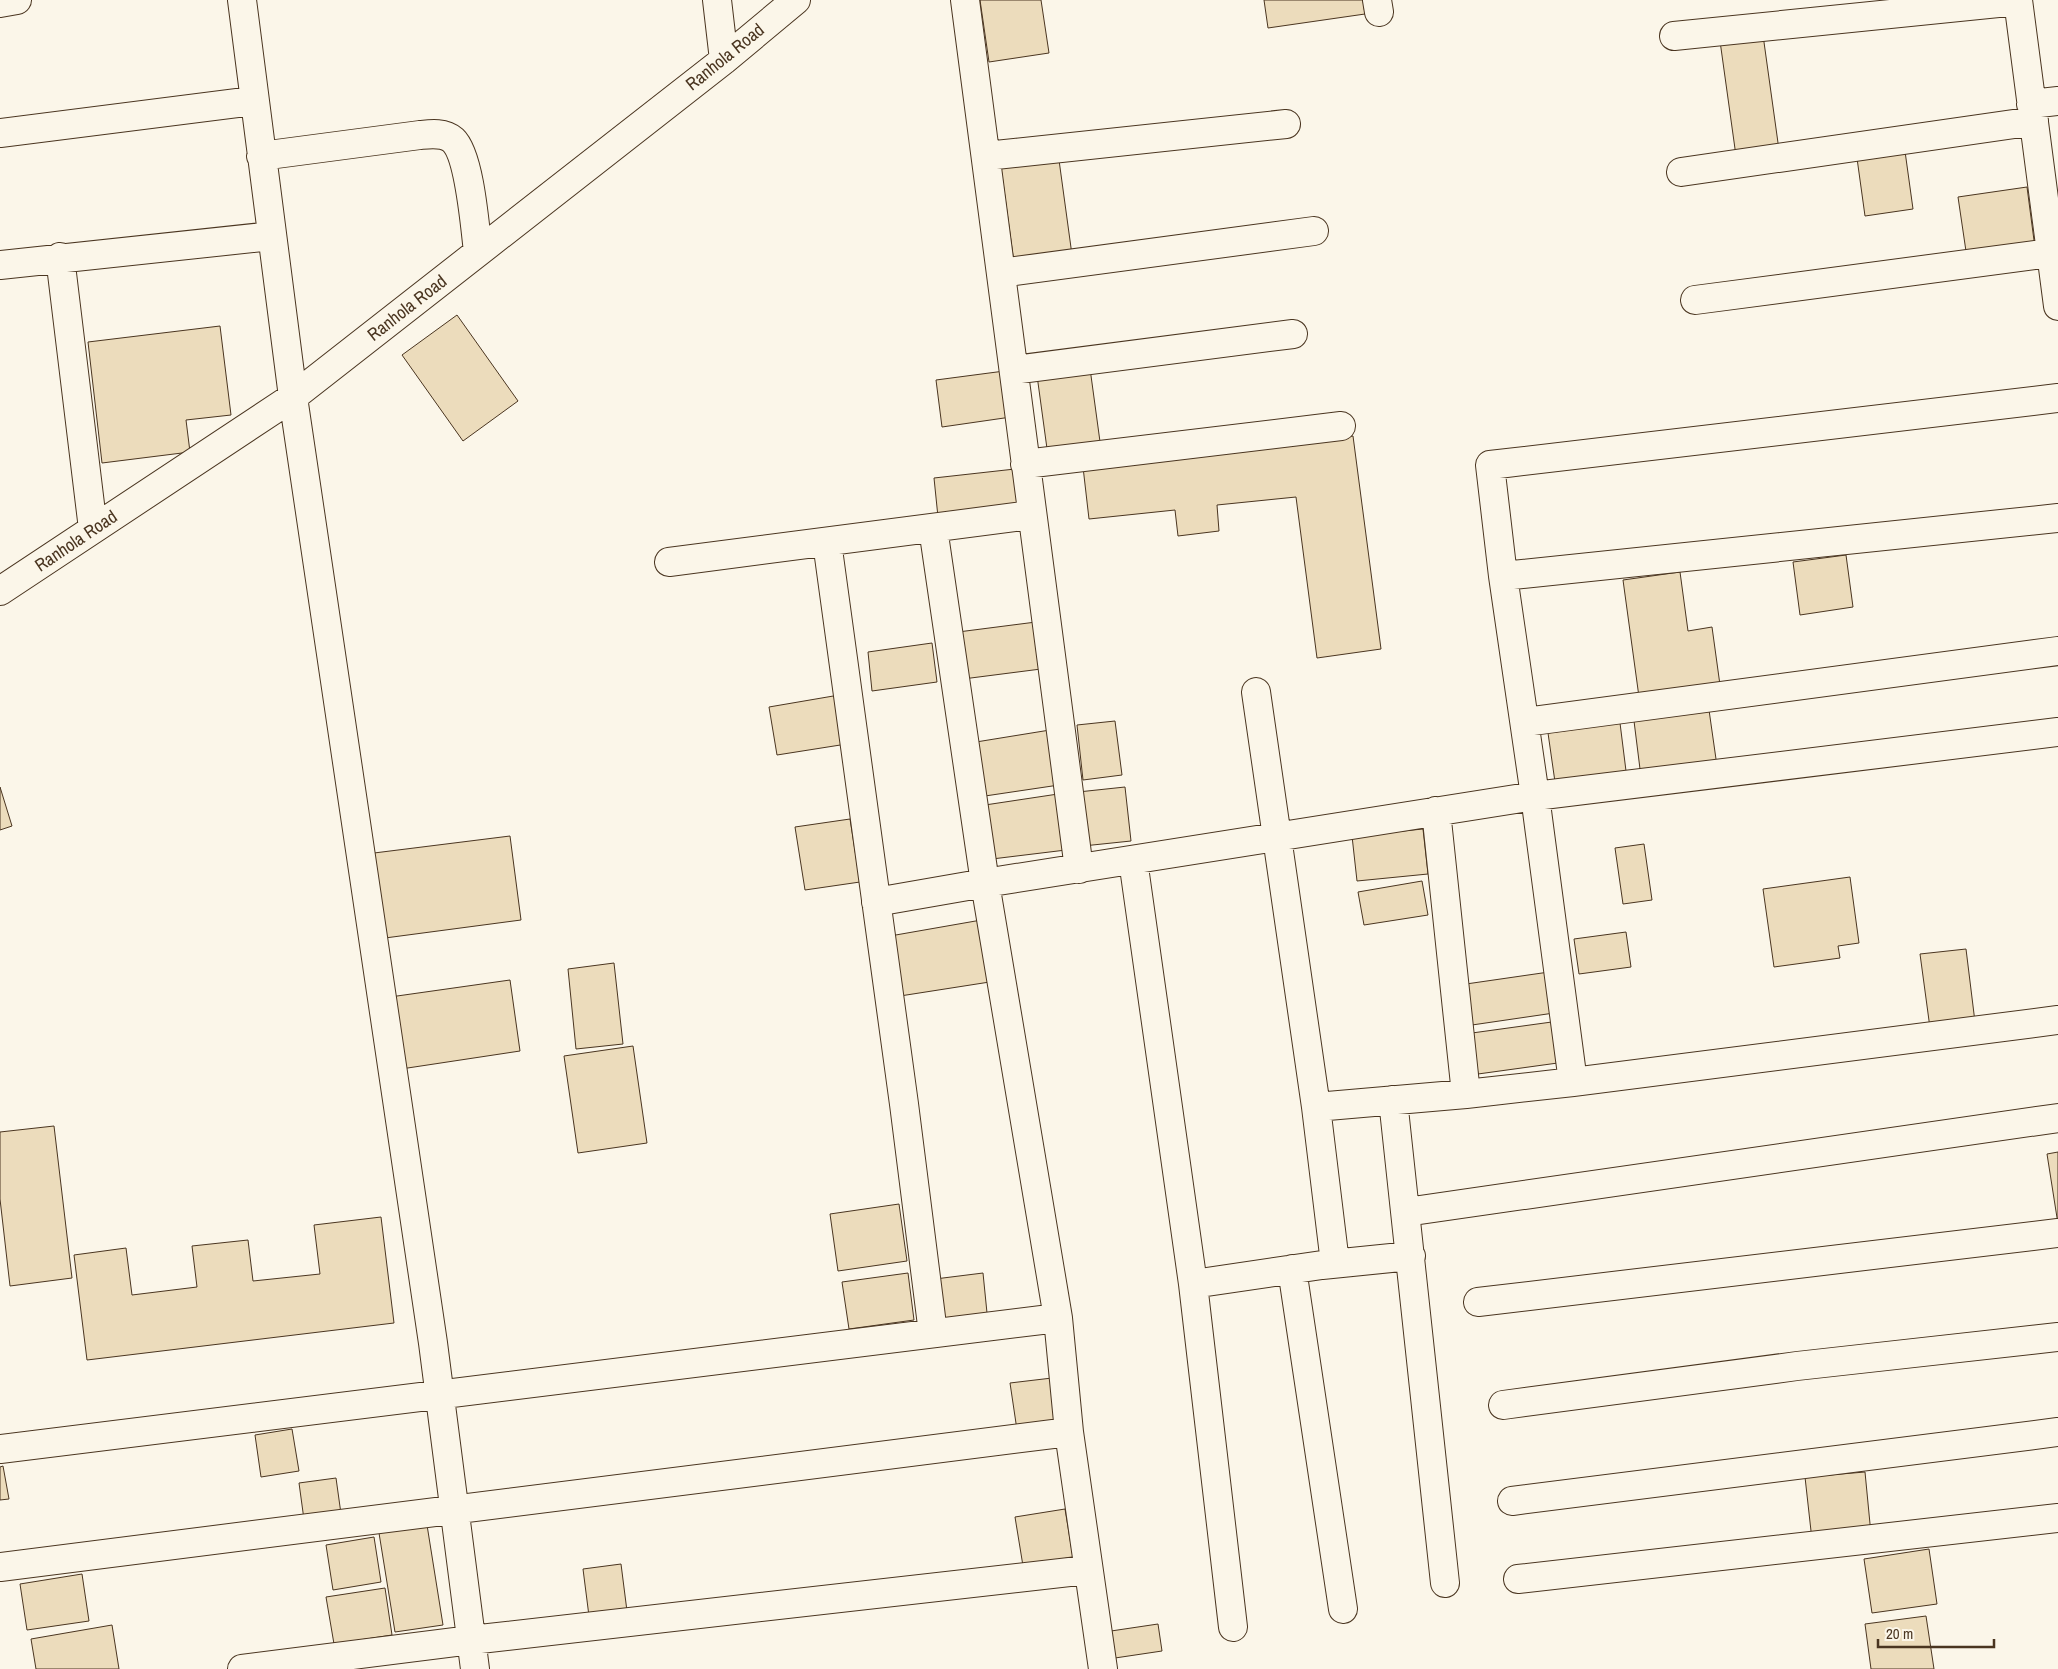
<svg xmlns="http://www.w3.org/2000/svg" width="2058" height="1669" font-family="'Archivo Narrow',sans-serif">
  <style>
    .building { fill: #ecdcbc; stroke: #4a3520 }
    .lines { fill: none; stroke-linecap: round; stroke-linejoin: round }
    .minor-casing { stroke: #4a3520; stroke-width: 30 }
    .minor { stroke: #fbf6e9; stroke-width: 28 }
    .labels { text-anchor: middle; stroke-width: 4; stroke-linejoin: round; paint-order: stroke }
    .street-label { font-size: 18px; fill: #4a3520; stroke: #fbf6e9 }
  </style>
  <rect width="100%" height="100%" fill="#fbf6e9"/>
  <path class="building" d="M 980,0 L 1041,0 L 1049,53 L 989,62 Z
    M 1264,0 L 1363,0 L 1365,14 L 1268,28 Z
    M 1763,35 L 1779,150 L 1736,156 L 1720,41 Z
    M 1904,144 L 1913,209 L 1865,216 L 1856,151 Z
    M 1059,160 L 1072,255 L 1014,263 L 1001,168 Z
    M 2027,187 L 2035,248 L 1967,258 L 1958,197 Z
    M 457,315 L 518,401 L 463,441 L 402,355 Z
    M 220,326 L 231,415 L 186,420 L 190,452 L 102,463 L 88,342 Z
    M 1089,361 L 1101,449 L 1048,456 L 1036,368 Z
    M 1012,370 L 1018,416 L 942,427 L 936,380 Z
    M 1353,436 L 1381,649 L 1317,658 L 1296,497 L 1217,505 L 1219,531 L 1178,536 L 1175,510 L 1089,519 L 1083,467 Z
    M 1024,468 L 1028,506 L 938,517 L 934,478 Z
    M 1846,555 L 1853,607 L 1800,615 L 1793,562 Z
    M 1680,572 L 1688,631 L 1712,627 L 1720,685 L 1639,697 L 1623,580 Z
    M 1036,622 L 1041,669 L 963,679 L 958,632 Z
    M 932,643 L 937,682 L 872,691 L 868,652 Z
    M 845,694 L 853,743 L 777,755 L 769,707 Z
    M 1709,710 L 1717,766 L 1641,777 L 1634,721 Z
    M 1115,721 L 1122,775 L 1083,780 L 1077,725 Z
    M 1620,723 L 1627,779 L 1556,789 L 1548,733 Z
    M 1050,730 L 1059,785 L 985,796 L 976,742 Z
    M 0,787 L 12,826 L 0,830 Z
    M 1125,787 L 1131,841 L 1083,846 L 1078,792 Z
    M 1058,794 L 1066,850 L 992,859 L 985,805 Z
    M 850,819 L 860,882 L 805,890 L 795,827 Z
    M 1423,829 L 1428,874 L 1357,881 L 1352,836 Z
    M 510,836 L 521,920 L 385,938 L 374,853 Z
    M 1644,844 L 1652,900 L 1623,904 L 1615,848 Z
    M 1850,877 L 1859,943 L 1838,946 L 1840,958 L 1774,967 L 1763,889 Z
    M 1422,881 L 1428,915 L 1364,925 L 1358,892 Z
    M 987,919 L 996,981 L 900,996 L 890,936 Z
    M 1626,932 L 1631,967 L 1579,974 L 1574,939 Z
    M 1966,949 L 1975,1022 L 1930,1028 L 1920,954 Z
    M 614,963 L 623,1044 L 576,1049 L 568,969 Z
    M 1549,972 L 1554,1013 L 1472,1025 L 1466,984 Z
    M 510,980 L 520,1051 L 401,1069 L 390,997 Z
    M 1559,1021 L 1565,1062 L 1478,1074 L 1472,1033 Z
    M 633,1046 L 647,1143 L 578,1153 L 564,1056 Z
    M 54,1126 L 72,1278 L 10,1286 L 0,1199 L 0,1132 Z
    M 2058,1152 L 2058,1224 L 2047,1154 Z
    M 899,1204 L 907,1261 L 838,1271 L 830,1214 Z
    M 381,1217 L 394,1323 L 87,1360 L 74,1255 L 126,1248 L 132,1295 L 197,1287 L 192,1246 L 248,1240 L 253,1281 L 320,1274 L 314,1225 Z
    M 908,1273 L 914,1320 L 849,1329 L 842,1282 Z
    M 983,1273 L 987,1313 L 939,1319 L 935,1279 Z
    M 1052,1378 L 1058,1424 L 1017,1430 L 1010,1383 Z
    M 292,1429 L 299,1471 L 261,1477 L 255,1435 Z
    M 3,1466 L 9,1499 L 0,1500 L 0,1467 Z
    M 1865,1472 L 1871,1534 L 1812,1540 L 1805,1477 Z
    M 336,1478 L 342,1521 L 305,1527 L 299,1483 Z
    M 1065,1509 L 1073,1557 L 1023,1566 L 1015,1517 Z
    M 427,1525 L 443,1625 L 395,1632 L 379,1533 Z
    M 374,1537 L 381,1582 L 333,1590 L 326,1545 Z
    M 1929,1549 L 1937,1604 L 1872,1613 L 1864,1559 Z
    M 621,1564 L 628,1619 L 590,1624 L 583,1569 Z
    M 82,1574 L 89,1621 L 27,1630 L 20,1584 Z
    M 385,1588 L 392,1635 L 334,1644 L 326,1597 Z
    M 1926,1616 L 1934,1669 L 1871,1669 L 1865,1624 Z
    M 1158,1624 L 1162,1651 L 1115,1658 L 1111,1631 Z
    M 112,1625 L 119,1669 L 36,1669 L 31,1639 Z"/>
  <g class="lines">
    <g class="minor-casing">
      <path id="minor" d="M 242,0 L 293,397 L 433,1343 L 475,1669
        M 717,0 L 724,60
        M 965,0 L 1079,869
        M 1377,0 L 1379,12
        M 2018,0 L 2058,306
        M 0,3 L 17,0
        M 1674,36 L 2018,1
        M 2031,104 L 2058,101
        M 0,133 L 253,101
        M 261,156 L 420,135 C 430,134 444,132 453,140 C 470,156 475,228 478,252
        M 986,156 L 1286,124
        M 1681,172 L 2034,121
        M 60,257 L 93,529
        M 0,265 L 272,236
        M 1001,273 L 1314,231
        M 1695,300 L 2058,252
        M 1014,370 L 1293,334
        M 1025,464 L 1341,426
        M 933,528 L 985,883 L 1058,1318 L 1069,1432 L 1103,1669
        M 827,542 L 904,1104 L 933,1333
        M 669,562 L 1031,515
        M 1503,576 L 2058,518
        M 0,591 L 293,397 L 724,60 L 796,0
        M 1256,692 L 1316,1107 L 1335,1263
        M 1525,722 L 2058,651
        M 1436,811 L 1466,1094
        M 1133,860 L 1193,1284 L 1233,1627
        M 876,902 L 985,883 L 1535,796 L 2058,732
        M 1573,1082 L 1535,796 L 1503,576 L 1490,465 L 2058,398
        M 1393,1100 L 1445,1583
        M 1316,1107 L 1466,1094 L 1573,1082 L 2058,1020
        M 1406,1212 L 2058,1118
        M 1292,1269 L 1343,1609
        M 1193,1284 L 1322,1265 L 1411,1256
        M 1478,1302 L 2058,1233
        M 1503,1405 L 1797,1366 L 2058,1337
        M 0,1449 L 1058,1318
        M 1512,1501 L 2058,1432
        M 0,1567 L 1069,1432
        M 1518,1579 L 2058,1518
        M 242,1669 L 471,1640 L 1087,1570"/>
    </g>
    <use href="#minor" class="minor"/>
  </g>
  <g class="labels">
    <g class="street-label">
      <text transform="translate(725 57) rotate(-39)" y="6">Ranhola Road</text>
      <text transform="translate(407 308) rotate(-38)" y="6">Ranhola Road</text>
      <text transform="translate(76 541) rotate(-34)" y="6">Ranhola Road</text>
    </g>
  </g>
  <path d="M1878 1639v8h116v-8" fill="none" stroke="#4a3520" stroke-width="2.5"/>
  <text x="1886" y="1639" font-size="15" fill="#4a3520" stroke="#fbf6e9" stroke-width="4" paint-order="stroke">20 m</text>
</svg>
